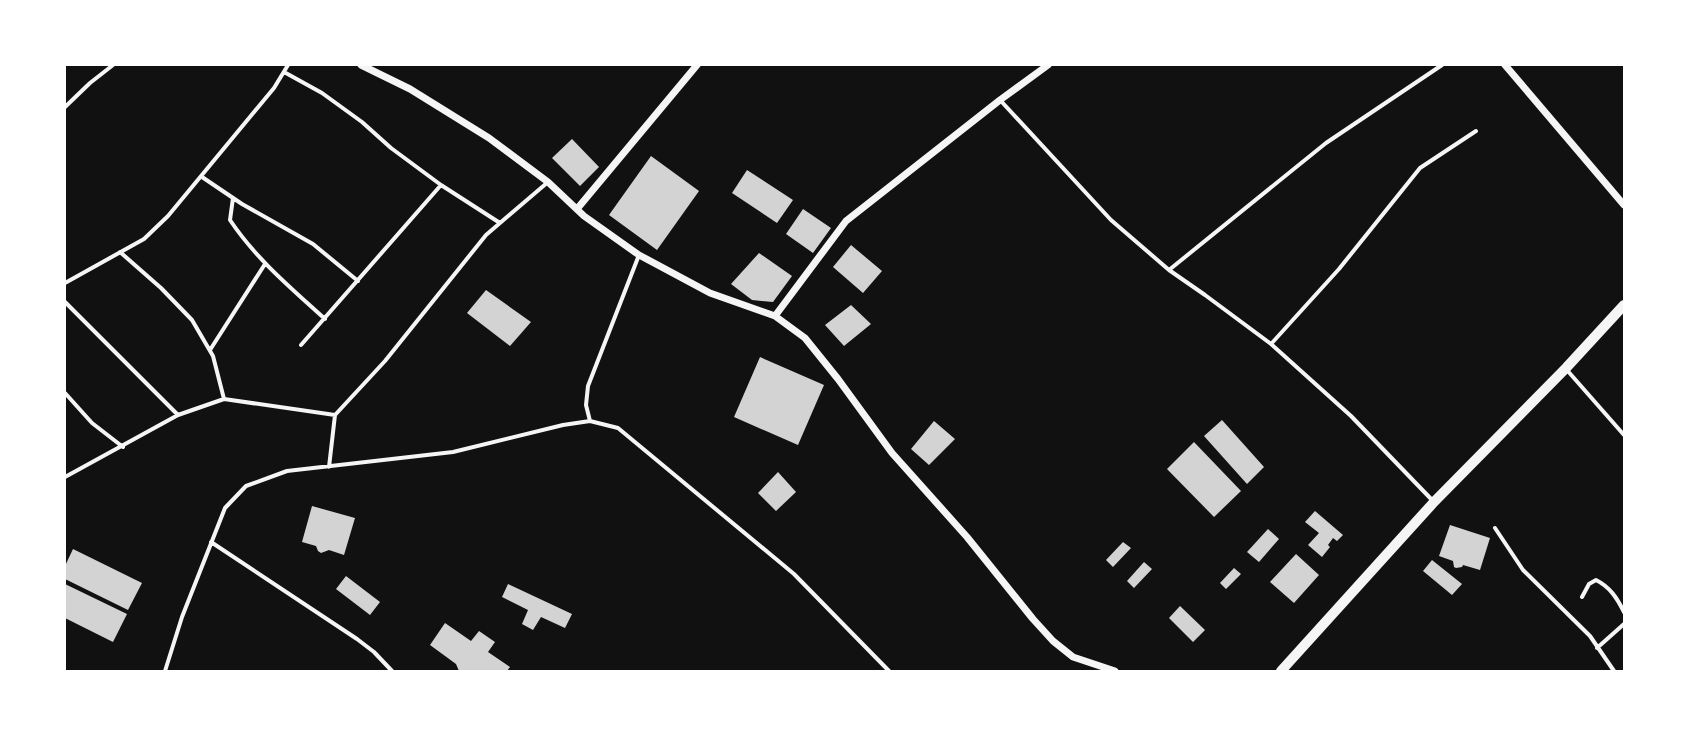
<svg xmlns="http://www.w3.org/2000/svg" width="1689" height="736" font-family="'Roboto Serif',serif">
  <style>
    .building { fill: #d3d3d3 }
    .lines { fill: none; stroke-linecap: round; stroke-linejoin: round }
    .minor { stroke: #f5f5f5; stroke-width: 4 }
    .tertiary { stroke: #f5f5f5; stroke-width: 7 }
    .primary { stroke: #f5f5f5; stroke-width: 10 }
  </style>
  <rect width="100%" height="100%" fill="#111"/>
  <path class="building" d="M 572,139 L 599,167 L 580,186 L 552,158 Z
    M 651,156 L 699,191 L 657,250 L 609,215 Z
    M 747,170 L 793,200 L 777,223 L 732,193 Z
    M 803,209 L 831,228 L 813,253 L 786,234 Z
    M 851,245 L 882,271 L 863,293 L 833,267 Z
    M 759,253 L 792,276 L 773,302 L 752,300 L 731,284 Z
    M 486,290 L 531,322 L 510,346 L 467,313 Z
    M 851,305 L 871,324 L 844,346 L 825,325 Z
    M 760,357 L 824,385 L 798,445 L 734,417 Z
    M 1222,420 L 1264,467 L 1247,484 L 1204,436 Z
    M 934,421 L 955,439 L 929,465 L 911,449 Z
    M 1194,442 L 1241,491 L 1214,517 L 1167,469 Z
    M 778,472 L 796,492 L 776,511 L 758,493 Z
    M 312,506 L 355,518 L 344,555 L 329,550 L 321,553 L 318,551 L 316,546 L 302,542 Z
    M 1315,511 L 1343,535 L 1337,541 L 1333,538 L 1328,545 L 1330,547 L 1322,557 L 1308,545 L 1319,533 L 1305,522 Z
    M 1450,525 L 1490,538 L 1480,570 L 1463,565 L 1462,567 L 1456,568 L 1454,567 L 1453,561 L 1439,556 Z
    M 1268,529 L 1279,539 L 1259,562 L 1247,552 Z
    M 1123,542 L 1131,548 L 1113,567 L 1106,560 Z
    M 73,549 L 142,583 L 128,610 L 65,579 L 65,566 Z
    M 1296,554 L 1319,575 L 1294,603 L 1270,582 Z
    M 1432,560 L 1462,584 L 1452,595 L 1423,571 Z
    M 1144,562 L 1152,569 L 1134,588 L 1127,581 Z
    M 1234,568 L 1241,574 L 1226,589 L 1220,583 Z
    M 346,576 L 380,602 L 370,615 L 336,589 Z
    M 65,584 L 127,614 L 113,642 L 65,618 Z
    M 508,584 L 572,614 L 565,628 L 541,617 L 533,630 L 522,624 L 528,610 L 502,597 Z
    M 1180,606 L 1205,630 L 1193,642 L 1169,618 Z
    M 445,623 L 471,641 L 479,631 L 495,642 L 488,652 L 510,667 L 507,671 L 459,671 L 456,664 L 430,645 Z"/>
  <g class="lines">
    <path class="minor" d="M 284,72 L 322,93 L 362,122 L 391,148 L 441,185 L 500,223
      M 1000,100 L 1111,220 L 1169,270 L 1205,295 L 1271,344 L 1351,416 L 1434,502
      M 65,107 L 90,83 L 113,65
      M 202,177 L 242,204 L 313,244 L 358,281
      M 233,198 L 230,220 C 256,259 291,288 325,319
      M 120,252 L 161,288 L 192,320 L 213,356 L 224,399
      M 1169,270 L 1326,143 L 1442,65
      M 65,283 L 144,239 L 168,216 L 274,88 L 288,65
      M 65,302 L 178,415
      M 1271,344 L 1339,269 L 1420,168 L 1476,131
      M 301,345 L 441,185
      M 210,350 L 265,264
      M 1566,369 L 1624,435
      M 65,393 L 92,423 L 123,447
      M 590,421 L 586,405 L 588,386 L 639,255
      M 329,467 L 335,415 L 385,361 L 486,235 L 548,182
      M 65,477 L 178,415 L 224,399 L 335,415
      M 1495,528 L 1523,570 L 1590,636 L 1614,671
      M 211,542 L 357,639 L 374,652 L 392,671
      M 1582,597 L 1589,584 L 1596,580 C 1610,587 1617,598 1624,612
      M 1597,648 L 1624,624
      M 165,671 L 182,617 L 225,508 L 246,486 L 287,471 L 453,452 L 563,425 L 590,421 L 618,428 L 794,574 L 889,671"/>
    <path class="tertiary" d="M 361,65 L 410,89 L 489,138 L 548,182 L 584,216 L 639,255 L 710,293 L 775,316 L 805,338 L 838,379 L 892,453 L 967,537 L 1033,619 L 1053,641 L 1073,657 L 1115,671
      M 1505,65 L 1624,205
      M 577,209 L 697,65
      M 775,316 L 846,221 L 1000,100 L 1048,65"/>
    <path class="primary" d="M 1281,671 L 1434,502 L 1566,368 L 1624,305"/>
  </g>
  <rect width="1689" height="736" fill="none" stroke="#ffffff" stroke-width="132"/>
</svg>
